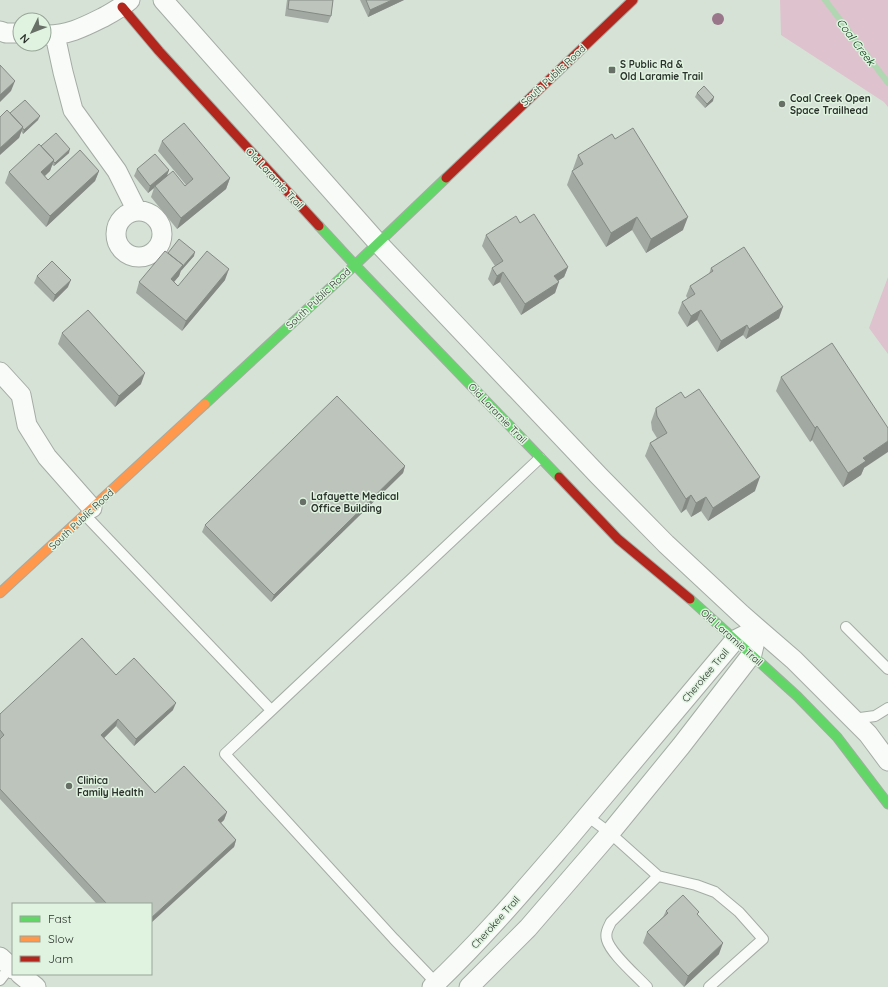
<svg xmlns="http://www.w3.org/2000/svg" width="888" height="987" font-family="Quicksand,sans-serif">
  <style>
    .green { fill: #dec2ce }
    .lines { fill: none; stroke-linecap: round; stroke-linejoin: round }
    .stream { stroke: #b0d7b2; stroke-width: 6 }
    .lane-casing { stroke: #a4aca4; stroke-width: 12 }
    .street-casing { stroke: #a4aca4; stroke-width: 21 }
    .fast-casing { stroke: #a4aca4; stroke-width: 11 }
    .slow-casing { stroke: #a4aca4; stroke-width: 11 }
    .jam-casing { stroke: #a4aca4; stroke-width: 11 }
    .lane { stroke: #f9fbf9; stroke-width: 10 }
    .street { stroke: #f9fbf9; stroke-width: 19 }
    .fast { stroke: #63d668; stroke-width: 9 }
    .slow { stroke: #ff974d; stroke-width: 9 }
    .jam { stroke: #b3261e; stroke-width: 9 }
    .tree { fill: #997689 }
    .wall { fill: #a2a9a2 }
    .shaded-wall { fill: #848984 }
    .building { fill: #bcc4bc; stroke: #848984 }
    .poi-dot { fill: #676f67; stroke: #e0f3e0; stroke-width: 1.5 }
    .labels { text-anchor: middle; stroke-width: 3; stroke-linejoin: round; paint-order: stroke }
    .poi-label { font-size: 10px; font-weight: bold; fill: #2a312b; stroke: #e0f3e0; text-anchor: start }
    .street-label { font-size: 10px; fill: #2a312b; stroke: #e0f3e0 }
    .water-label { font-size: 11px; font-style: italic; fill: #094215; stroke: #e0f3e0 }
  </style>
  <rect width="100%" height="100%" fill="#d7e2d7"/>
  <path class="green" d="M 780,0 L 888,0 L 888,107 L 884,102 L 781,35 Z
    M 888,277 L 888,354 L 869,328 Z"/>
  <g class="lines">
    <path class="stream" d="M 825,0 L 888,83"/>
    <g class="lane-casing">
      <path id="lane" d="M 85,515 L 271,710
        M 846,627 L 888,669
        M 853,719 L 875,716 L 888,708
        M 587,816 L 610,833 L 658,876 L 696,885 L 715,892 L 739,912 L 763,939 L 709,987
        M 0,980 L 13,963
        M 439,986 L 394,939 L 225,754 L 540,458
        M 647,987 C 636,975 611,954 607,940 C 605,933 608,928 611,922 L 658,876"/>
    </g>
    <g class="street-casing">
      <path id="street" d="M 163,0 L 378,243 L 599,476 L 666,544 L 741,614 L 794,660 L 868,734 L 888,761
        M 0,31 L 6,33 L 20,33
        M 44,35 C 67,36 84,27 104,17 C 113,12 122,7 130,0
        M 55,35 L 63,72 L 73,110 L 117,171 L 137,211
        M116 234a23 23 0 1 1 46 0a23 23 0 1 1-46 0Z
        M 0,372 L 21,395 L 27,425 L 47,457 L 92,508
        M 0,957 L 13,969
        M 20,974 L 36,987
        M 432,987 C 481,941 524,890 568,839 C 624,773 679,706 735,640 L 747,634
        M 469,987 L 528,928 L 610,833 L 681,746 L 752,654 L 755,641"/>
    </g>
    <g class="fast-casing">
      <path id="fast" d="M 319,226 L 355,265 L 559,477
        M 205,404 L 355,265 L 446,178
        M 690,599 L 797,696 L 837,737 L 888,804"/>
    </g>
    <g class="slow-casing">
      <path id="slow" d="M 0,593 L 205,404"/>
    </g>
    <g class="jam-casing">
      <path id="jam" d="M 122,7 L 159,51 L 319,226
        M 446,178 L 633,0
        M 559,477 L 618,539 L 690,599"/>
    </g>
    <use href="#lane" class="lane"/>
    <use href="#street" class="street"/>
    <use href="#fast" class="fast"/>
    <use href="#slow" class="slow"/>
    <use href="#jam" class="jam"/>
  </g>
  <circle class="tree" cx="718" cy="19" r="6"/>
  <path class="wall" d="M 287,0 L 333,0 L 331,16 L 328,23 L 285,16 Z
    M 360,0 L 404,0 L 368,17 Z
    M 697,93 L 713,101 L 705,108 L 695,97 Z
    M 10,113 L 38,120 L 23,134 L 21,131 L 19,138 Z
    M 615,139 L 683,230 L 646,253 L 632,230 L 606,247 L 567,185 L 572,171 L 573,170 L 573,169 L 578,155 Z
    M 162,141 L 230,178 L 226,189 L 177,229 L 151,197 L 154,188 L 148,193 L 134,176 L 137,169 L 169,170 L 167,176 L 185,186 L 186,185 L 158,151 Z
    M 41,146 L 69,153 L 54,166 L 52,165 L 50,171 L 45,176 L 48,180 L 99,171 L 95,181 L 46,227 L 5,183 L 9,172 Z
    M 520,223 L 568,267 L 564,277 L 558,281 L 555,293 L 521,315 L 500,282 L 493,286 L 488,279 L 492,268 L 495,266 L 482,246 L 486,235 Z
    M 168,253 L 194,256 L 181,270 L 179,276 L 174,282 L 178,286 L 225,280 L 182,331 L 136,293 L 139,282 Z
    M 711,268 L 779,318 L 746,339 L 743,335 L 717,352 L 697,320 L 687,327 L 678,313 L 682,302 L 688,299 L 686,296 L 690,286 L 709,274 Z
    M 37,276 L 68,287 L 53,302 L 34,283 Z
    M 62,333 L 141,384 L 115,407 L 58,344 Z
    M 781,377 L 864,468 L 861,475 L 843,487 L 812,440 L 810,442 L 776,391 Z
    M 656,408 L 755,491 L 708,521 L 701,511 L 691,517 L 686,509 L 681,513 L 645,456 L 650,443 L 657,438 L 652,430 L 651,422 Z
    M 405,466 L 403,473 L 271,602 L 202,532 L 205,525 Z
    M 173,710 L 134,746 L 116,726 L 104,738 L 155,793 L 227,812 L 224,820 L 221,823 L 236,840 L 234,847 L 151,904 L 97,904 L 0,799 L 0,714 Z
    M 666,911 L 698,916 L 719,954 L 684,987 L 643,943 L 647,932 L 663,917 Z"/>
  <path class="shaded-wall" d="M 392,0 L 404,0 L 368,17 L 370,10 Z
    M 15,81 L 11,91 L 0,102 L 0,95 Z
    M 714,97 L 713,101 L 705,108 L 707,104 Z
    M 40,116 L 38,120 L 23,134 L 24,130 Z
    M 23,127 L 19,138 L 0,155 L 0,148 Z
    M 70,149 L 69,153 L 54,166 L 55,163 Z
    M 54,160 L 50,171 L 37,183 L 41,172 Z
    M 169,170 L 166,178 L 155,186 L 154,188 L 148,193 L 150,186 Z
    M 99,171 L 95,181 L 46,227 L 50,216 Z
    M 230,178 L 226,189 L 177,229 L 181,218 Z
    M 637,217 L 632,230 L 606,247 L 611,233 Z
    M 688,217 L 683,230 L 646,253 L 651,239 Z
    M 195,252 L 194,256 L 181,271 L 182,267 Z
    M 183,265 L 179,276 L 167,290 L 171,279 Z
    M 568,267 L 564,277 L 550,286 L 554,276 Z
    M 229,269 L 225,280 L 182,331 L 186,321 Z
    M 503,272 L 500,282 L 493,286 L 497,276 Z
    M 71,280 L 68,287 L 53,302 L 55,295 Z
    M 559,282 L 555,293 L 521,315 L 525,304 Z
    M 783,307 L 779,318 L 746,339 L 749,329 Z
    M 701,310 L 697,320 L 687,327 L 691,316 Z
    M 747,325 L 743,335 L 717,352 L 721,341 Z
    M 145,373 L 141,384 L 115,407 L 119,396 Z
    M 817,426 L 812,440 L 810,442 L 815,428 Z
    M 888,441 L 888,452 L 864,468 L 861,475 L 843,487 L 848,473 L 863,458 Z
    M 405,466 L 403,473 L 271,602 L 274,595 Z
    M 760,477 L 755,491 L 708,521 L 713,508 Z
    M 691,495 L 686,509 L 681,513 L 686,499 Z
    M 706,497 L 701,511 L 691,517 L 696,503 Z
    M 176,703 L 173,710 L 134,746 L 136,739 Z
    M 118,719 L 116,726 L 99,743 L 101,735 Z
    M 227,812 L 224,820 L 216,827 L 218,820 Z
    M 236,840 L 234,847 L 151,923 L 151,918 Z
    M 723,943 L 719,954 L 684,987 L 688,976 Z"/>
  <path class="building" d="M 289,0 L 333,0 L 331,16 L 288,9 Z
    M 366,0 L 392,0 L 370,10 Z
    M 0,65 L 15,81 L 0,95 Z
    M 704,86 L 714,97 L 707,104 L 697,93 Z
    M 25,100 L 40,116 L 24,130 L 22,127 L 23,127 L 10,113 Z
    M 7,110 L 23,127 L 0,148 L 0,117 Z
    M 184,123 L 230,178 L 181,218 L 155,186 L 173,171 L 185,186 L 193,179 L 162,141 Z
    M 633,128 L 688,217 L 651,239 L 637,217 L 611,233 L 572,171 L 583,164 L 578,155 L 612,134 L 615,139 Z
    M 56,133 L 70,149 L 55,163 L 53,161 L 54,160 L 41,146 Z
    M 39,144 L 54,160 L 41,172 L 48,180 L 80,150 L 99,171 L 50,216 L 9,172 Z
    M 155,154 L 169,170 L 150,186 L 137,169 Z
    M 534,214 L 568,267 L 554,276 L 559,282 L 525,304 L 503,272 L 497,276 L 492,268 L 503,261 L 486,235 L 516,216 L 520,223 Z
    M 179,239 L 195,252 L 182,267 L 183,265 L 168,253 Z
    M 744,247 L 783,307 L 749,329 L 747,325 L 721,341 L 701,310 L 691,316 L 682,302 L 695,294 L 690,286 L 713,271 L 711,268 Z
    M 165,251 L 183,265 L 171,279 L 178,286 L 207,251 L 229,269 L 186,321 L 139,282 Z
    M 52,261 L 71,280 L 55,295 L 37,276 Z
    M 88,310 L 145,373 L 119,396 L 62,333 Z
    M 832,343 L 888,428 L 888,441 L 863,458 L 866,461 L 848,473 L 817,426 L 815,428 L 781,377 Z
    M 699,389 L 760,477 L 713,508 L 706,497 L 696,503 L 691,495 L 686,499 L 650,443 L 667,433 L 657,416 L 656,408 L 681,392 L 685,398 Z
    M 337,396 L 405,466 L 274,595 L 205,525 Z
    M 82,638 L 116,675 L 134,658 L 176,703 L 136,739 L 118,719 L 101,735 L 155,793 L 184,766 L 227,812 L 218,820 L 236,840 L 151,918 L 151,904 L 107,904 L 0,789 L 0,739 L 4,735 L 0,730 L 0,714 Z
    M 683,895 L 699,912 L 697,914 L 723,943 L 688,976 L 647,932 L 668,913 L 666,911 Z"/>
  <g class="poi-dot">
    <rect x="608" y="66" width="8" height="8" rx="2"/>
    <circle cx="782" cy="104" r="4"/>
    <circle cx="303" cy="502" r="4"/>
    <circle cx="69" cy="786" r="4"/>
  </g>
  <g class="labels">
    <g class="poi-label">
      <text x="620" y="68">S Public Rd &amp;<tspan x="620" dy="12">Old Laramie Trail</tspan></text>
      <text x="790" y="102">Coal Creek Open<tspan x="790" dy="12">Space Trailhead</tspan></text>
      <text x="311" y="500">Lafayette Medical<tspan x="311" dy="12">Office Building</tspan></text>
      <text x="77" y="784">Clinica<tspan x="77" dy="12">Family Health</tspan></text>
    </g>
    <g class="street-label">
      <text transform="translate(553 75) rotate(-43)" y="4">South Public Road</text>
      <text transform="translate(275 178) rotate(47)" y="4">Old Laramie Trail</text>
      <text transform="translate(318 298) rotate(-43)" y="4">South Public Road</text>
      <text transform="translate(498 413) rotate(46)" y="4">Old Laramie Trail</text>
      <text transform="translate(81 519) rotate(-43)" y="4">South Public Road</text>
      <text transform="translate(732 637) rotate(42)" y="4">Old Laramie Trail</text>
      <text transform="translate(705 675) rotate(-50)" y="4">Cherokee Trail</text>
      <text transform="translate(495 922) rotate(-48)" y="4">Cherokee Trail</text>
    </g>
    <g class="water-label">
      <text transform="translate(856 42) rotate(53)" y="4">Coal Creek</text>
    </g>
  </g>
  <rect x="12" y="903" width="140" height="72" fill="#e0f3e0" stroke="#97a598"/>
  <rect x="20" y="916" width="20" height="6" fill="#63d668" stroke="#97a598"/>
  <text x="48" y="923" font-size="12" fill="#2a312b">Fast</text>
  <rect x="20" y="936" width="20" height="6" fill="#ff974d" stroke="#97a598"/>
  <text x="48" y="943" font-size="12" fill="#2a312b">Slow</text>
  <rect x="20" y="956" width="20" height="6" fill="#b3261e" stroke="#97a598"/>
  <text x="48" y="963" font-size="12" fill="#2a312b">Jam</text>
  <g transform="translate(32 32) rotate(227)"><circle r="19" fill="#e0f3e0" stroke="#97a598"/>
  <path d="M0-3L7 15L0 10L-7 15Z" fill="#676f67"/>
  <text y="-6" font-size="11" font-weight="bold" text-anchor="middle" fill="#2a312b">N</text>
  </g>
</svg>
